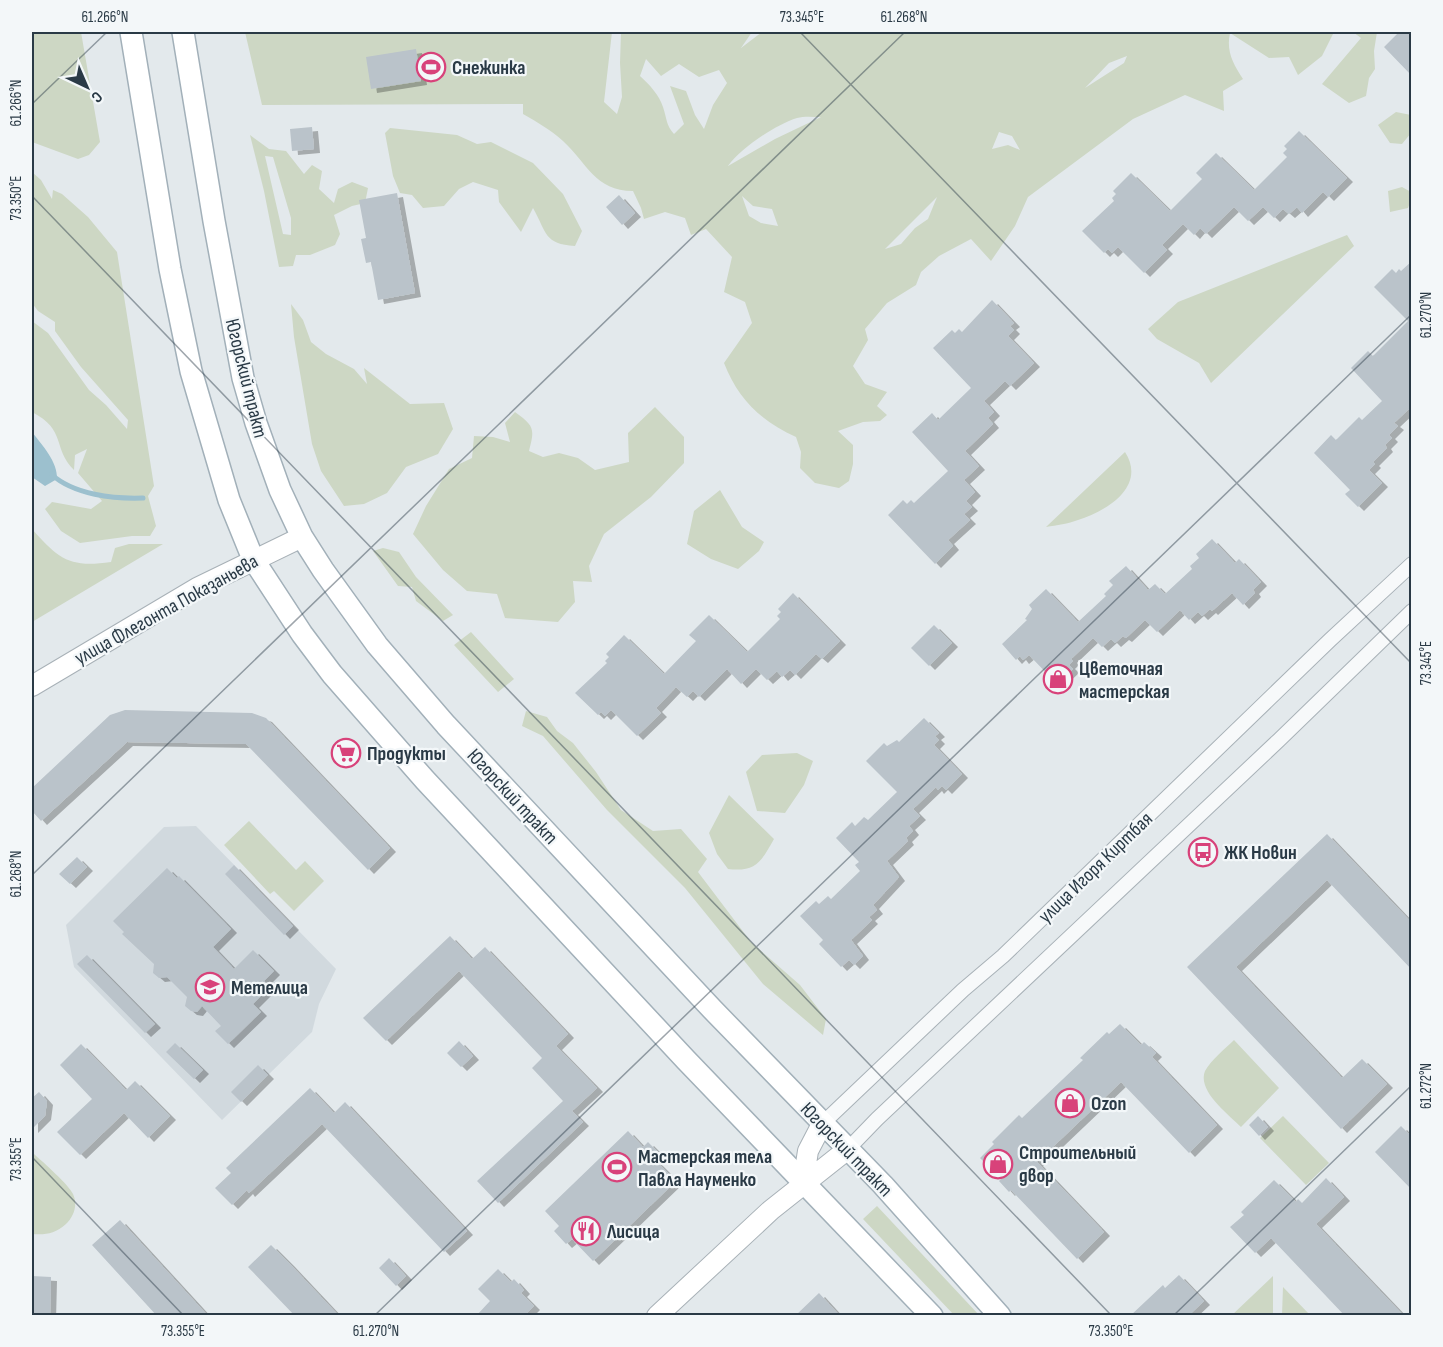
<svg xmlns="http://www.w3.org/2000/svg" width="1443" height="1347" font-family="'Sofia Sans Condensed',sans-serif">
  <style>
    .built { fill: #d1d9de }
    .green { fill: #cdd7c4; fill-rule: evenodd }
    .water { fill: #9cc0ce }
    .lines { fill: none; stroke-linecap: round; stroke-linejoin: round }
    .stream { stroke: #9cc0ce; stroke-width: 5 }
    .building { fill: #bac3ca; filter: url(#shadow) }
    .street-casing { stroke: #a8b1b7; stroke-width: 16 }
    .secondary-casing { stroke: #a8b1b7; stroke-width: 22 }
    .primary-casing { stroke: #a2b0b9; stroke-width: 24 }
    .street { stroke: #f7f9fa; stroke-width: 14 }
    .secondary { stroke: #fff; stroke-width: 20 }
    .primary { stroke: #fff; stroke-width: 21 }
    .ticks { fill: none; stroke: #2a3a46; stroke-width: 1.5; stroke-opacity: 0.45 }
    .labels { text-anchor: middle; stroke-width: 4.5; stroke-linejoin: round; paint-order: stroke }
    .poi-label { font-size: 20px; font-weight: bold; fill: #2a3a46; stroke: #f3f7f9; text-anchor: start }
    .street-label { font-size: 20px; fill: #2a3a46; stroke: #f3f7f9 }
    .neatline { fill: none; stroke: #2a3a46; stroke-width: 2 }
    .ticks-label { font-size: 15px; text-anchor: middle; fill: #2a3a46 }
  </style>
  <defs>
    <filter id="shadow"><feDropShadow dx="6" dy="4" stdDeviation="0" flood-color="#0004"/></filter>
  </defs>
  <rect width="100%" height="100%" fill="#e3e9ec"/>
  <path class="built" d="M 196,826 L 336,969 L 319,1004 L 312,1032 L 222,1120 L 74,967 L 66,925 L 164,827 Z"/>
  <path class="green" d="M 32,32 L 81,32 L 100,142 L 89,155 L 78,159 L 32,142 Z
    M 245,32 L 612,32 L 604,102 L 617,114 L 622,97 L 620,63 L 621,32 L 752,32 L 741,48 L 762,32 L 1334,32 L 1322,56 L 1298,75 L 1289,57 L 1269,58 L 1230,33 C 1226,51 1233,64 1243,79 L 1223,91 L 1224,111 L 1185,95 L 1133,119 L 1028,197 L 1015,226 L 991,261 L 971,239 L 939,256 L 921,272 L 916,285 L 887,303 L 865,329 L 868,340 L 853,366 L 865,384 L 887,392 L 877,406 L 887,415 L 880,421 L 863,422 L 838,431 L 853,445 L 853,464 L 849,481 L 839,488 L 815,483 L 800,468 L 801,452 L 796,437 C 761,421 738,399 724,363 L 752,323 L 745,302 L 724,292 L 732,257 L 706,229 L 691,235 L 685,218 L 665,212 L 644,219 L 641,208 L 633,191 C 595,191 587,163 563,141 C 551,130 537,122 523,114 L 523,104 L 262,105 ZM 1127,56 L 1124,63 L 1085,88 L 1109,63 ZM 646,59 L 661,76 L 679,64 L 699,77 L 719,70 L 727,83 L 713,105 L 704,129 L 695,115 L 686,91 L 670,86 L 684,124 L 674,134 C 666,125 667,119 663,107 C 659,95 650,85 640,76 ZM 821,117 L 775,139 L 728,166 C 741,148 775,125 797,118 C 804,116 813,117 821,117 ZM 999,132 L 1012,136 L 1020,150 L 1008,145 L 992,149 ZM 742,196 L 753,206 L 772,209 L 778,226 L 761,223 L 749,216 ZM 937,197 L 928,219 L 915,228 L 901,244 L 885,249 Z
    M 1353,32 L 1377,32 L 1374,51 L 1375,69 L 1369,78 L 1366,96 L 1349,103 L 1322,84 L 1361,38 Z
    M 1396,112 L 1411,115 L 1411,133 L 1402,144 L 1390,143 L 1378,125 Z
    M 390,128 L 457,135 L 477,144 L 491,142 L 533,163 L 563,194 L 582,231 L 575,246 C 544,244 547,233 533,208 L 521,232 L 499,202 L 498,190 L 473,182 L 459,189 L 444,206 L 423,208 L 412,195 L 400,193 L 393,176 L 385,133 Z
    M 250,135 L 269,149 L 286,151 L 304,174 L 312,165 L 322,171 L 319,189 L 334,203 L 338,189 L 352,182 L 368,188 L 365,203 L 352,206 L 334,215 L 340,234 L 335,245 L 310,255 L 296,255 L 293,266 L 279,267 L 264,191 ZM 265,156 L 273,157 L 291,218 L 291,235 L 283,234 Z
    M 32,172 L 41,180 L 52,199 L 53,190 L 62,194 L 88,217 L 117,252 L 154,486 L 148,496 L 156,526 L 150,536 L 132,536 L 80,543 L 61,531 L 45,509 L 52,502 L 91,509 L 102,501 L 78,473 L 87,449 L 75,455 L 74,470 C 52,448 67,430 32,412 L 32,321 L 48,333 L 89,390 L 106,405 L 127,429 L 128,420 L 81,367 L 55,331 L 55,322 L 38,311 L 32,303 Z
    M 1402,187 L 1411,192 L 1411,200 L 1408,208 L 1390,212 L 1388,191 Z
    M 1347,235 L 1354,246 L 1211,383 L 1199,363 L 1157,339 L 1148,329 L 1178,302 Z
    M 291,304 L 303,320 L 311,342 L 326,354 L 354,369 L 367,384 L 364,368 L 410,404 L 444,403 L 453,429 L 438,454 L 406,467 L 387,493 L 364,504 L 344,506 L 321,471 L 312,444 L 294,337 Z
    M 655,407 L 684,437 L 684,463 L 651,497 L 604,534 L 589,566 L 592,582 L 573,581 L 575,602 L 558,622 L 505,618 L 497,594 L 467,591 L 443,570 L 413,534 L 426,506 L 449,469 L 472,458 L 474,436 L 493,437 L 510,442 L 505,423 L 515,412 C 534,426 535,428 529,451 L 543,457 L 559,453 L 578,458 L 595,470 L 629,462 L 628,433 Z
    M 1125,452 C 1147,486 1107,511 1078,520 C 1068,524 1057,525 1046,527 Z
    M 720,490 L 742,527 L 764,542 L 759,551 L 738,569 L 711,559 L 687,544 L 694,511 Z
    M 32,529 C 59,559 69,568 111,562 L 115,548 L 129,544 L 163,544 L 32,622 Z
    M 383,548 L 399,552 L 416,577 L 453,615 L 443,621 L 416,601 L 412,587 L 398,586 L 373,551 Z
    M 471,632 L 514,679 L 498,692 L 454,645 Z
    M 526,711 L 547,717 L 557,731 L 573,743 L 596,772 L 621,810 L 653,831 L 681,829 L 707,859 L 698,872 L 751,942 L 800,985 L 826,1019 L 823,1035 L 763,984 L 685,888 L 607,810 L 543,736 L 522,726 Z
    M 797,753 L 813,761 L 804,785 L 785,813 L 757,811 L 746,772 L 762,755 Z
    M 729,795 L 774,839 C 761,862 756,872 728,869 L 717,854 L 709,833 Z
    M 249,821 L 296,870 L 305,861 L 324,881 L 294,911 L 274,891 L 270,894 L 224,845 Z
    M 1234,1040 L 1279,1088 L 1241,1127 C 1228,1114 1197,1091 1205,1071 C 1211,1060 1225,1049 1234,1040 Z
    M 1283,1116 L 1329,1163 L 1306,1185 L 1260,1138 Z
    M 34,1154 C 43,1162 69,1185 73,1194 C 78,1205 74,1216 66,1224 C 55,1234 45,1235 32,1234 L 32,1183 Z
    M 877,1206 L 979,1315 L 954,1315 L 863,1219 Z
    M 1273,1276 L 1273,1315 L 1232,1315 Z
    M 1283,1287 L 1310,1315 L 1282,1315 Z"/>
  <path class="water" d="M 32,432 C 42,445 58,462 57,479 L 45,486 L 32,477 Z"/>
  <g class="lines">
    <path class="stream" d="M 51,474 C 74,495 114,499 143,498"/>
  </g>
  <path class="building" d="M 1399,32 L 1412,32 L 1412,76 L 1384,47 Z
    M 416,49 L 421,81 L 371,89 L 366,57 Z
    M 312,127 L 314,149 L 292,151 L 290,129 Z
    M 1299,131 L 1347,178 L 1328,197 L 1323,192 L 1302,213 L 1297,207 L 1289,214 L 1283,209 L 1274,218 L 1263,207 L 1248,221 L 1234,207 L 1206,234 L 1200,228 L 1194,235 L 1183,224 L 1162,245 L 1167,250 L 1144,273 L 1118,247 L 1112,253 L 1108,249 L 1104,253 L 1082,231 L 1114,201 L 1112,198 L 1116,194 L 1113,191 L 1131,173 L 1170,211 L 1202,179 L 1196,173 L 1216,153 L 1254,190 L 1287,157 L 1283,153 L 1287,149 L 1284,146 Z
    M 397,193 L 415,293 L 378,300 L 371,262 L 366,263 L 361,239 L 366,238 L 359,200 Z
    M 619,195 L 635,213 L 622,225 L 606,207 Z
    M 1412,261 L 1412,406 L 1394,423 L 1398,426 L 1389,435 L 1392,438 L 1385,445 L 1387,448 L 1373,462 L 1375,464 L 1369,470 L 1382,483 L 1358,507 L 1345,494 L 1350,490 L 1314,453 L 1331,435 L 1336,440 L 1359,417 L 1362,420 L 1382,401 L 1351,368 L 1368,351 L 1373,356 L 1408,321 L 1374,287 L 1392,269 L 1396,273 L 1399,269 L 1401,271 Z
    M 992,300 L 1014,323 L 1010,326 L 1014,330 L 1008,336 L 1034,363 L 1010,386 L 1005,381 L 984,401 L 994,412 L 988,418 L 993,424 L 965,451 L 979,466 L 964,480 L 975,492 L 966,501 L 972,507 L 964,514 L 970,520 L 948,540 L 953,546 L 935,564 L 888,515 L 903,500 L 907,504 L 911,500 L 914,503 L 948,471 L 912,432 L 932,413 L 938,420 L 971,388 L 933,348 L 952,330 L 955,333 L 959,329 L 962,332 Z
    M 1212,539 L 1235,563 L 1239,559 L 1261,582 L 1253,590 L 1255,593 L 1243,605 L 1232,593 L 1212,611 L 1210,609 L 1202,616 L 1198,612 L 1189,620 L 1180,610 L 1157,632 L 1145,620 L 1126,638 L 1123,636 L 1115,643 L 1111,639 L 1102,647 L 1093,638 L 1071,659 L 1073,661 L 1069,665 L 1073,669 L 1057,684 L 1029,655 L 1023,660 L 1020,656 L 1016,660 L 1002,644 L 1027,620 L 1025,619 L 1032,609 L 1029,605 L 1046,589 L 1078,622 L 1106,596 L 1104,594 L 1113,585 L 1109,581 L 1126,566 L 1148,590 L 1155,584 L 1165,594 L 1192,569 L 1190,566 L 1199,558 L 1196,554 Z
    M 793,593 L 840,641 L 822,659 L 816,654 L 795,675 L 790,670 L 782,677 L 777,671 L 767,680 L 756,669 L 741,684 L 727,669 L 699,697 L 693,691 L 687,697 L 676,687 L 656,708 L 661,713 L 637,736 L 611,710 L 605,716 L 601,712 L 598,715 L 575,693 L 607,663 L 605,661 L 609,657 L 606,654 L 624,635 L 664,674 L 696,641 L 689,635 L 709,615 L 747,652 L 780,619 L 777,616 L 781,612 L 778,609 Z
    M 934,625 L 952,643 L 929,666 L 911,648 Z
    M 125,710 L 252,713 L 266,718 L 390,848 L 368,870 L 246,744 L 127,742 L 41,821 L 32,811 L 32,788 L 110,715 Z
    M 924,718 L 939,733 L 935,736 L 939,740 L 934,745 L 962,774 L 946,790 L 942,786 L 938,790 L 936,787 L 913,809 L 920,816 L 909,826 L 913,831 L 906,838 L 908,841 L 887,861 L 899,877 L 873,905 L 877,910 L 869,917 L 872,920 L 851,940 L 863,956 L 854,965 L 849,960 L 841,967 L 819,944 L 823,940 L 800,916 L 816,901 L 819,904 L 828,896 L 831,899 L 860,871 L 855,865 L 859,862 L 836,838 L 852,822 L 855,826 L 864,817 L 868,820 L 897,792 L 866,761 L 884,743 L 887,746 L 897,740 L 899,742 Z
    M 1327,834 L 1412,923 L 1412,970 L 1327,880 L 1236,967 L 1342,1078 L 1362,1059 L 1387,1084 L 1341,1129 L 1187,967 Z
    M 77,857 L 87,867 L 70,884 L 59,874 Z
    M 234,865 L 293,926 L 284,935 L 225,874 Z
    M 167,868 L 177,878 L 179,876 L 231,929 L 213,947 L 234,969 L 253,950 L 274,971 L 264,981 L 270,987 L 253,1004 L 261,1012 L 228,1044 L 215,1031 L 221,1026 L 202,1006 L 197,1012 L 191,1011 L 185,1006 L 187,997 L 167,977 L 159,978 L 153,973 L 154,964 L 122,934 L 124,932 L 113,921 Z
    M 450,936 L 472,959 L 485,947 L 568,1034 L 556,1046 L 597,1088 L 572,1111 L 583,1122 L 498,1203 L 477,1181 L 563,1101 L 532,1068 L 542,1058 L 459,971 L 386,1041 L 363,1018 Z
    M 87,955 L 155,1024 L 145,1033 L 77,964 Z
    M 1120,1024 L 1141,1045 L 1144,1042 L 1156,1053 L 1152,1057 L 1217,1125 L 1189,1153 L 1121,1082 L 1037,1162 L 1104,1232 L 1077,1259 L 1011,1190 L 1009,1192 L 999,1181 L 1001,1179 L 980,1158 L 994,1144 L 992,1142 L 1019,1115 L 1022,1118 L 1083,1060 L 1080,1058 L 1107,1032 L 1109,1034 Z
    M 459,1041 L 473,1056 L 461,1067 L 447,1053 Z
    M 175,1043 L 203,1070 L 194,1079 L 166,1052 Z
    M 81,1044 L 126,1090 L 135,1081 L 170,1116 L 148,1138 L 124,1113 L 80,1155 L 57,1132 L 92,1099 L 60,1065 Z
    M 258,1065 L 268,1075 L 241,1102 L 231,1092 Z
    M 310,1088 L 334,1113 L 345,1102 L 467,1231 L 444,1252 L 322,1124 L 249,1193 L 247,1190 L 232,1205 L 215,1188 L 231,1173 L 226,1168 Z
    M 39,1092 L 47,1101 L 45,1116 L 32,1129 L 32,1098 Z
    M 1258,1116 L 1268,1127 L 1259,1136 L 1249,1125 Z
    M 1401,1126 L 1412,1137 L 1412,1190 L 1375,1152 Z
    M 628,1131 L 643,1147 L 648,1142 L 661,1155 L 655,1160 L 676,1181 L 593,1261 L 572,1239 L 566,1244 L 554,1231 L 559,1226 L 545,1211 Z
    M 1326,1178 L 1344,1197 L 1316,1224 L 1404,1316 L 1345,1316 L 1271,1238 L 1255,1253 L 1230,1227 L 1244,1215 L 1241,1212 L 1274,1180 L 1296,1202 L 1298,1199 L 1302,1203 Z
    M 120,1220 L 208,1316 L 157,1316 L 92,1245 Z
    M 271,1245 L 289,1263 L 339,1316 L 295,1316 L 248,1267 Z
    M 389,1258 L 406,1276 L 396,1286 L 379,1268 Z
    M 498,1269 L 511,1282 L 514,1279 L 524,1290 L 521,1293 L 534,1306 L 524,1316 L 476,1316 L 490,1301 L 478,1289 Z
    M 1179,1275 L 1204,1301 L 1188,1316 L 1130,1316 L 1163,1285 L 1165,1288 Z
    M 32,1276 L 51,1277 L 50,1316 L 32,1316 Z
    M 819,1293 L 840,1316 L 795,1316 Z"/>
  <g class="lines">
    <g class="street-casing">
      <path id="street" d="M 822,1124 L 963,990 L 1003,956 L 1330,640 L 1412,564
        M 848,1149 L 877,1119 L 1279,740 L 1412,611"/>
    </g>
    <g class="secondary-casing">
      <path id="secondary" d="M 32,686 L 197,588 L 302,537
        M 803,1183 L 808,1151 L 822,1124
        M 657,1316 L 771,1210 L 848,1149"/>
    </g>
    <g class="primary-casing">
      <path id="primary" d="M 131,32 L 170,269 L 191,371 L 229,500 L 253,559 L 302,634 L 332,674 L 425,780 L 686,1060 L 932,1316
        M 183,32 L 214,221 L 243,378 L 256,423 L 280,490 L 302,537 L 323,570 L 377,645 L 446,725 L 712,1009 L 883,1185 L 1000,1316"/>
    </g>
    <use href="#street" class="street"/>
    <use href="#secondary" class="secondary"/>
    <use href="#primary" class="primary"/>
  </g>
  <path class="ticks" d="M 800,32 L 1412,664M 32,104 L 107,32M 32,196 L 1112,1316M 32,875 L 905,32M 32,1157 L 184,1316M 374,1316 L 1412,314M 1173,1316 L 1412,1085"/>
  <defs>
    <g id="stadium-ring" transform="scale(1.5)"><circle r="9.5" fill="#f3f7f9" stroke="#d8427a" stroke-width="1.5"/><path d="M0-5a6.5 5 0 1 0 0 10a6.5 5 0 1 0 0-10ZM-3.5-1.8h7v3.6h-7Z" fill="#d8427a"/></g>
    <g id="shop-ring" transform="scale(1.5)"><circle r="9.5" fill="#f3f7f9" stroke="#d8427a" stroke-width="1.5"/><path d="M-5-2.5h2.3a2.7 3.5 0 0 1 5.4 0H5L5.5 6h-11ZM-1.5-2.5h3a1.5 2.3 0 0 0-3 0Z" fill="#d8427a"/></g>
    <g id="supermarket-ring" transform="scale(1.5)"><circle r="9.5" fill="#f3f7f9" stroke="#d8427a" stroke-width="1.5"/><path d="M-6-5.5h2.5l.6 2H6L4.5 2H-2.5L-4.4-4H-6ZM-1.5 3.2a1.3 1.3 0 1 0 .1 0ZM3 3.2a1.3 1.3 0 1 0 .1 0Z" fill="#d8427a"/></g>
    <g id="bus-ring" transform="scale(1.5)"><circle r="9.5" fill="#f3f7f9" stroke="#d8427a" stroke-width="1.5"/><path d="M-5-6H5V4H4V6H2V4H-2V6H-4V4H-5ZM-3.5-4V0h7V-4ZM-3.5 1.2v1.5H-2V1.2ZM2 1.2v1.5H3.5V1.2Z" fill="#d8427a"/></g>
    <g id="school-ring" transform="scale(1.5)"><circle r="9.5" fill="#f3f7f9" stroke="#d8427a" stroke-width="1.5"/><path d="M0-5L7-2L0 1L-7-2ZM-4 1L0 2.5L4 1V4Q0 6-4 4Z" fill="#d8427a"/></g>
    <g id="restaurant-ring" transform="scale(1.5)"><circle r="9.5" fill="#f3f7f9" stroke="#d8427a" stroke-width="1.5"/><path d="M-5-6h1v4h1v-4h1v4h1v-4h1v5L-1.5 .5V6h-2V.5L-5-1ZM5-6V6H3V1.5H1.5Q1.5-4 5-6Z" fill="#d8427a"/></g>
  </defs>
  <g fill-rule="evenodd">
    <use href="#stadium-ring" x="431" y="67"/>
    <use href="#shop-ring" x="1058" y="679"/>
    <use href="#supermarket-ring" x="346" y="753"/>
    <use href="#bus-ring" x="1203" y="852"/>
    <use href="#school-ring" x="210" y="987"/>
    <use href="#shop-ring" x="1070" y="1103"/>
    <use href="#shop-ring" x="998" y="1164"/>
    <use href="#stadium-ring" x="617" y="1167"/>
    <use href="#restaurant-ring" x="586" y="1231"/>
  </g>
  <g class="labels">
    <g class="poi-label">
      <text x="452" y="74">Снежинка</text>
      <text x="1079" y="675">Цветочная<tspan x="1079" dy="23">мастерская</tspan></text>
      <text x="367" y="760">Продукты</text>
      <text x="1224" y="859">ЖК Новин</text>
      <text x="231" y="994">Метелица</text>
      <text x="1091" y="1110">Ozon</text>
      <text x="1019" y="1159">Строительный<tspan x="1019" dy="23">двор</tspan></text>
      <text x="638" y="1163">Мастерская тела<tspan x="638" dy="23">Павла Науменко</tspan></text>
      <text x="607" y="1238">Лисица</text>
    </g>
    <g class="street-label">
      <text transform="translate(247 378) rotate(76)" y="7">Югорский тракт</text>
      <text transform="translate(166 609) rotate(-29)" y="7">улица Флегонта Показаньева</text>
      <text transform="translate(513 796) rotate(47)" y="7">Югорский тракт</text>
      <text transform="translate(1095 867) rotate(-44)" y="7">улица Игоря Киртбая</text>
      <text transform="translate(847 1149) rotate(46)" y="7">Югорский тракт</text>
    </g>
  </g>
  <rect width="1443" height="1347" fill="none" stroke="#f3f7f9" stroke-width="66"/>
  <g transform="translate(87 87) rotate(136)" stroke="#f3f7f9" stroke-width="4.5" paint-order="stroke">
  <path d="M0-4.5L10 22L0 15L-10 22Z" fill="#2a3a46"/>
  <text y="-9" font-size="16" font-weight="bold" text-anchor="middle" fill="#2a3a46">С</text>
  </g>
  <rect x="33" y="33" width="1377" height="1281" class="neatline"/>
  <g class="ticks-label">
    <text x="105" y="22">61.266°N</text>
    <text x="802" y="22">73.345°E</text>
    <text x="904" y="22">61.268°N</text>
    <text transform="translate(16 103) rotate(-90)" y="5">61.266°N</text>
    <text transform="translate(16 198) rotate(-90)" y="5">73.350°E</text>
    <text transform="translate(1426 315) rotate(-90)" y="5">61.270°N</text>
    <text transform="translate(1426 663) rotate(-90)" y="5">73.345°E</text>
    <text transform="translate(16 874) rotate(-90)" y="5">61.268°N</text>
    <text transform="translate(1426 1086) rotate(-90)" y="5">61.272°N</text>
    <text transform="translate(16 1159) rotate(-90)" y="5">73.355°E</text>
    <text x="183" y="1336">73.355°E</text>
    <text x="376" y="1336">61.270°N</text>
    <text x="1111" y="1336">73.350°E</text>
  </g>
</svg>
